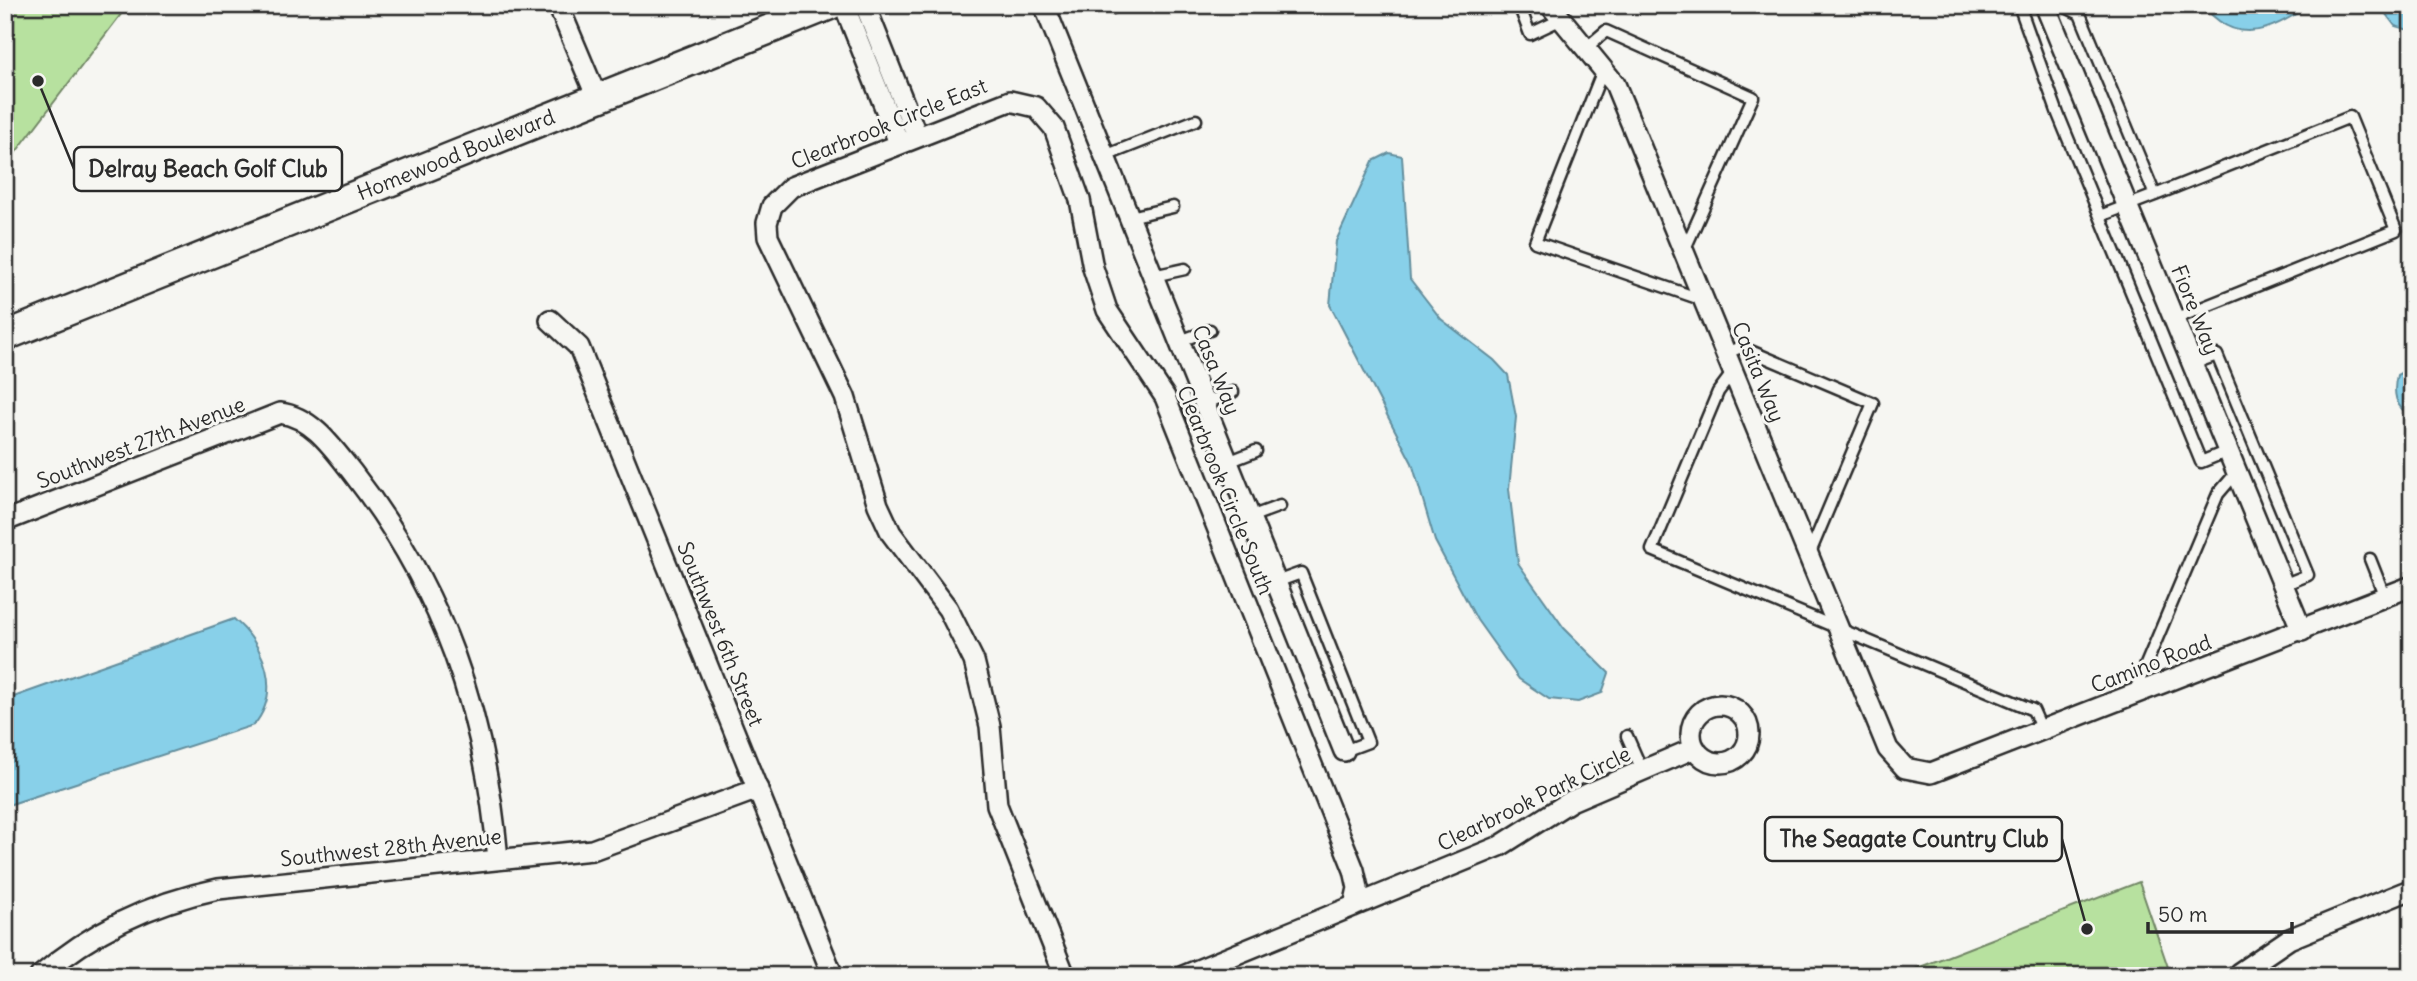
<svg xmlns="http://www.w3.org/2000/svg" width="2417" height="981" font-family="Delius,sans-serif">
  <style>
    .green { fill: #b7e19f; stroke: #718665; stroke-width: 2 }
    .water { fill: #88d0e9; stroke: #638e9d; stroke-width: 2 }
    .lines { fill: none; stroke-linecap: round; stroke-linejoin: round }
    .lane-casing { stroke: #2b2b2b; stroke-width: 15 }
    .street-casing { stroke: #2b2b2b; stroke-width: 24 }
    .secondary-casing { stroke: #2b2b2b; stroke-width: 33 }
    .lane { stroke: #f6f6f2; stroke-width: 10 }
    .street { stroke: #f6f6f2; stroke-width: 19 }
    .secondary { stroke: #f6f6f2; stroke-width: 28 }
    .labels { text-anchor: middle; stroke-width: 6; stroke-linejoin: round; paint-order: stroke }
    .street-label { font-size: 21px; fill: #2b2b2b; stroke: #f6f6f2 }
    .leader { fill: none; stroke: #2b2b2b; stroke-width: 2.5 }
    .callout-dot { fill: #2b2b2b; stroke: #f6f6f2; stroke-width: 2.5 }
    .callout { fill: #f6f6f2; stroke: #2b2b2b; stroke-width: 2.5 }
    .callout-label { font-size: 23px; text-anchor: middle; font-weight: bold; fill: #2b2b2b }
  </style>
  <rect width="100%" height="100%" fill="#f6f6f2"/>
  <filter id="ink" filterUnits="userSpaceOnUse"><feTurbulence type="fractalNoise" baseFrequency=".0143" numOctaves="2"/><feDisplacementMap in="SourceGraphic" scale="14" xChannelSelector="R" yChannelSelector="G"/><feConvolveMatrix kernelMatrix="1 2 1 2 8 2 1 2 1" color-interpolation-filters="sRGB"/></filter>
  <g filter="url(#ink)">
    <path class="green" d="M 5,5 L 128,5 L 13,156 L 5,159 Z
      M 2139,882 L 2171,976 L 1897,976 Z"/>
    <path class="water" d="M 2205,5 L 2310,5 C 2283,23 2249,44 2219,21 C 2213,16 2208,13 2205,5 Z
      M 2379,5 L 2412,5 L 2412,31 L 2395,26 Z
      M 1389,153 L 1402,156 L 1410,279 L 1441,319 L 1494,360 L 1508,375 L 1516,417 L 1509,489 L 1518,563 L 1564,628 L 1609,673 L 1602,693 L 1578,702 L 1549,699 L 1519,679 L 1477,620 L 1435,541 L 1412,463 L 1330,305 L 1336,241 L 1373,161 Z
      M 2412,367 L 2412,415 C 2394,409 2393,391 2397,375 Z
      M 234,619 C 265,646 282,691 254,725 L 5,806 L 5,700 Z"/>
    <g class="lines">
      <g class="lane-casing">
        <path id="lane" d="M 1112,5 L 1112,8
          M 1519,5 L 1530,34 L 1562,19
          M 2019,5 L 2058,114 L 2201,462 L 2228,451
          M 2062,5 L 2080,14 L 2155,195 L 2100,216
          M 1586,48 L 1606,31 L 1753,97 L 1684,251
          M 1603,70 L 1535,242 L 1703,300
          M 1105,156 L 1196,120
          M 2155,195 L 2350,117 L 2396,230 L 2174,319
          M 1130,217 L 1173,207
          M 1153,276 L 1185,269
          M 1180,341 L 1210,330
          M 1726,353 L 1741,347 L 1873,403 L 1809,555
          M 2192,364 L 2217,355 L 2308,575 L 2283,585
          M 1733,372 L 1718,392 L 1652,550 L 2033,710 L 2042,730
          M 1205,403 L 1233,392
          M 1228,462 L 1256,451
          M 1250,517 L 1280,506
          M 2370,559 L 2385,597
          M 1276,582 L 1301,573 L 1368,742 L 1344,751
          M 2134,693 L 2218,494 L 2236,473
          M 1627,736 L 1642,770"/>
      </g>
      <g class="street-casing">
        <path id="street" d="M 558,5 L 598,100
          M 844,5 L 899,143
          M 865,5 L 917,136
          M 1044,5 L 1344,751
          M 1550,5 L 1615,84 L 1888,749 L 1905,768 L 1931,773 L 2412,586
          M 2045,5 L 2302,631
          M 550,320 L 579,347 L 833,976
          M 5,521 L 280,413 C 312,417 333,448 352,472 C 443,589 485,712 498,859
          M1691 734a29 29 0 1 1 58 0a29 29 0 1 1-58 0Z
          M 40,976 C 93,930 151,903 218,889 L 592,850 L 758,789
          M 1065,976 L 997,805 L 990,726 L 974,661 L 948,609 L 891,533 L 878,505 L 845,397 L 768,237 L 767,223 L 772,206 L 791,187 L 1010,101 L 1036,107 L 1054,128 L 1080,200 L 1093,268 L 1107,310 L 1165,397 L 1354,870 L 1358,888 L 1354,906
          M 1183,976 L 1500,846 L 1571,801 L 1695,748
          M 2242,976 L 2239,973 L 2289,939 L 2412,889"/>
      </g>
      <g class="secondary-casing">
        <g id="secondary">
          <path id="s1" d="M 5,336 L 830,5"/>
        </g>
      </g>
      <use href="#lane" class="lane"/>
      <use href="#street" class="street"/>
      <use href="#secondary" class="secondary"/>
    </g>
  </g>
  <g class="labels">
    <g class="street-label">
      <text transform="translate(889 124) rotate(-22)" y="7">Clearbrook Circle East</text>
      <text dy="7" stroke="none"><textPath href="#s1" startOffset="486">Homewood Boulevard</textPath></text>
      <text transform="translate(2195 310) rotate(68)" y="7">Fiore Way</text>
      <text transform="translate(1216 370) rotate(68)" y="7">Casa Way</text>
      <text transform="translate(1758 372) rotate(68)" y="7">Casita Way</text>
      <text transform="translate(141 443) rotate(-21)" y="7">Southwest 27th Avenue</text>
      <text transform="translate(1225 490) rotate(68)" y="7">Clearbrook Circle South</text>
      <text transform="translate(720 634) rotate(68)" y="7">Southwest 6th Street</text>
      <text transform="translate(2151 664) rotate(-21)" y="7">Camino Road</text>
      <text transform="translate(1534 799) rotate(-26)" y="7">Clearbrook Park Circle</text>
      <text transform="translate(391 848) rotate(-6)" y="7">Southwest 28th Avenue</text>
    </g>
  </g>
  <path class="leader" d="M38 81L74 169M2087 929L2062 839"/>
  <g class="callout-dot">
    <circle cx="38" cy="81" r="7"/>
    <circle cx="2087" cy="929" r="7"/>
  </g>
  <g class="callout">
    <rect x="74" y="147" width="268" height="44" rx="7"/>
    <rect x="1765" y="817" width="297" height="44" rx="7"/>
  </g>
  <g class="callout-label">
    <text x="208" y="177">Delray Beach Golf Club</text>
    <text x="1914" y="847">The Seagate Country Club</text>
  </g>
  <rect width="2417" height="981" fill="none" stroke="#f6f6f2" stroke-width="28"/>
  <rect x="14" y="14" width="2389" height="953" fill="none" stroke="#2b2b2b" stroke-width="2.5" filter="url(#ink)"/>
  <path d="M2148 922v10h144v-10" fill="none" stroke="#2b2b2b" stroke-width="3.5"/>
  <text x="2158" y="922" font-size="21" fill="#2b2b2b" stroke="#f6f6f2" stroke-width="5" paint-order="stroke">50 m</text>
</svg>
